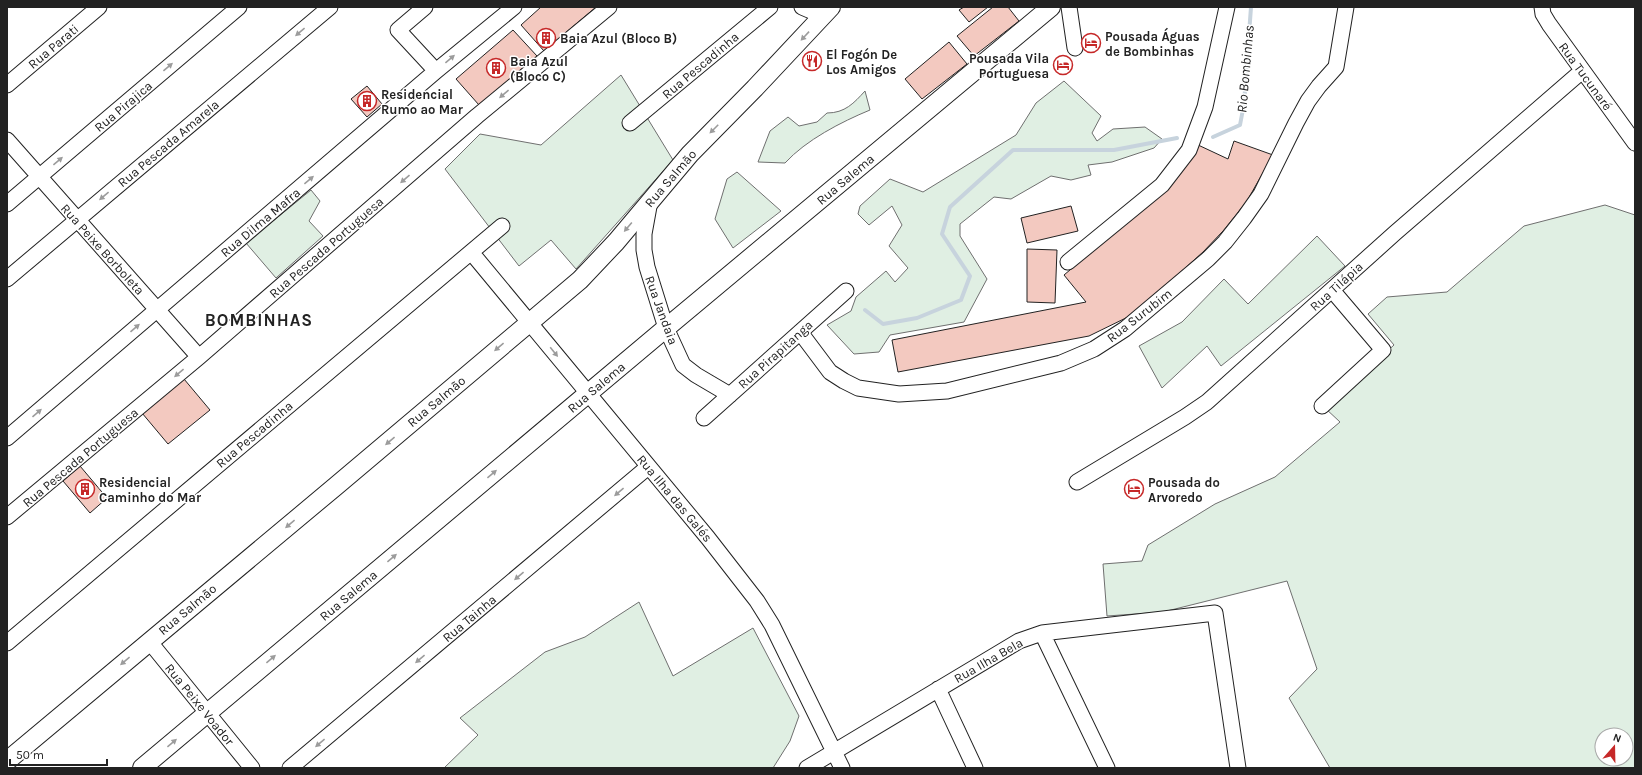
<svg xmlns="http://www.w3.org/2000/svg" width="1642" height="775" font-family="Karla,sans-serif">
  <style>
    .green { fill: #e0efe3; stroke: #6f6f6f; fill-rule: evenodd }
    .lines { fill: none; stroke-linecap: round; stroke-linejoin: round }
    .stream { stroke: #c7d3dd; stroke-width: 4 }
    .building { fill: #f3c9c0; stroke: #222 }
    .minor-casing { stroke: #222; stroke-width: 17 }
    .major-casing { stroke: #222; stroke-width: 20 }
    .minor { stroke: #fff; stroke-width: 15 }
    .major { stroke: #fff; stroke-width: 18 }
    .oneway { fill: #9c9c9c }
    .labels { text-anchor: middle; stroke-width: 3; stroke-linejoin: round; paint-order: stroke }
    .poi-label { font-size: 13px; font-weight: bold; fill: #222; stroke: #fff; text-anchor: start }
    .street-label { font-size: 13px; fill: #222; stroke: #fff }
    .water-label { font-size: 14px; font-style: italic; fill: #222; stroke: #fff }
    .district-label { font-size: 17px; font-weight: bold; letter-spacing: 1px; fill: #222; stroke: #fff }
  </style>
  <rect width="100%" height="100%" fill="#fff"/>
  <path class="green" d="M 621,75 L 673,160 L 576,269 L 551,240 L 519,266 L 445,169 L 480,134 L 541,145 Z
    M 1064,81 L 1101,116 L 1092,133 L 1097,141 L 1113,129 L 1145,127 L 1162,139 L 1154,148 L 1112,162 L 1088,165 L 1091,175 L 1071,180 L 1051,176 L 1011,199 L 994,197 L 960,224 L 960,236 L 987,279 L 964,322 L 890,335 L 879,352 L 854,354 L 827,325 L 851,311 L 856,297 L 886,271 L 895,282 L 908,268 L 889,246 L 902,225 L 892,206 L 869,225 L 858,214 L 860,206 L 890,179 L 923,192 L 1016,135 L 1036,103 Z
    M 865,91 L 870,110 C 841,122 806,140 785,163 L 758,162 L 770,131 L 788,117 L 799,126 L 817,122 L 827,113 C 845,113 854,103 865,91 Z
    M 737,172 L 781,211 L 733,248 L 715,219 L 727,179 Z
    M 311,190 L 320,201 L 309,221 L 323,236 L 276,278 L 246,243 Z
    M 1605,205 L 1635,215 L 1635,768 L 1330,768 L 1289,698 L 1317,669 L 1287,581 L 1163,612 L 1107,616 L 1103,564 L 1142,561 L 1148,545 L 1215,504 L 1275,477 L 1340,422 L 1325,408 L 1394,345 L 1368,314 L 1387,297 L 1447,292 L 1524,226 ZM 1602,735 L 1626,735 L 1626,759 L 1602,759 Z
    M 1317,236 L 1345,266 L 1221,366 L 1207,346 L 1162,388 L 1139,346 L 1182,322 L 1224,279 L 1248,304 Z
    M 639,602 L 673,676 L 753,628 L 799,716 L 790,741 L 773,768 L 444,768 L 478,735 L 460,718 L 545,652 L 585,637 Z"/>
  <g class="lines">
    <path class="stream" d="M 1213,137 L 1240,125 L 1244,104 L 1251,7
      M 865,310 L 883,324 L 917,318 L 961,300 L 970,276 L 942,234 L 950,207 L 1013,150 L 1114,150 L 1177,138"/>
  </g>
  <path class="building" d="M 541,7 L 596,7 L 544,51 L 521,25 Z
    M 964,7 L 988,7 L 969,22 L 959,10 Z
    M 993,7 L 1008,7 L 1019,21 L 974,56 L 957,36 Z
    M 513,30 L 537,56 L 479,105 L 456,79 Z
    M 949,42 L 967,64 L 922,99 L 905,79 Z
    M 367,86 L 382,104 L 367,117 L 351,99 Z
    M 1234,141 L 1273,155 L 1247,201 L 1223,231 L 1203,252 L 1134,314 L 1089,336 L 898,372 L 892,340 L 1086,302 L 1064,275 L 1173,183 L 1196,144 L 1228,159 Z
    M 1071,206 L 1078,231 L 1027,243 L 1021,218 Z
    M 1027,249 L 1057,250 L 1055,303 L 1027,302 Z
    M 184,379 L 210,410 L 168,444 L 142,413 Z
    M 80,466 L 107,498 L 90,513 L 63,481 Z"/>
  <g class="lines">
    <g class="minor-casing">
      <path id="minor" d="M 425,7 L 398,30 L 436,71
        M 802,7 L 823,16
        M 1069,7 L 1075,48
        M 1542,7 L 1543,14 L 1549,24 L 1635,143
        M 7,85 L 99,7
        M 630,123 L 770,7
        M 7,140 L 199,357
        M 650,201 L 644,234 L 644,250 L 647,267 L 666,328 L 683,365 L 696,375 L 730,395
        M 7,204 L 239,7
        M 471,252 L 708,538 L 757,601 L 772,625 L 842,768
        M 1068,262 L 1162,185 L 1189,150 L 1205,107 L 1227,7
        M 7,279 L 330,7
        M 800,332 L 830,372 L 844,381 L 858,388 L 899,394 L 947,391 L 1061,363 L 1094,349 L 1125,329 L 1208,259 L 1225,242 L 1244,218 L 1261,194 L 1296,123 L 1308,101 L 1319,86 L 1336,67 L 1346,7
        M 1322,406 L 1383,350 L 1332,290
        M 704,418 L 846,291
        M 7,438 L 436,71 L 514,7
        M 1077,482 L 1185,417 L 1207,402 L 1395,233 L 1582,71
        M 7,517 L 199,357 L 477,116 L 609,7
        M 1042,633 L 1107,768
        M 149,641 L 252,768
        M 7,643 L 502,226
        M 938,689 L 975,768
        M 290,768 L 648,467
        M 807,768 L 1019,641 L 1042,633 L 1215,613 L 1238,768"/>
    </g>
    <g class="major-casing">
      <path id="major" d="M 7,761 L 336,486 L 580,280 L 616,242 L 690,154 L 755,88 L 831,7
        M 142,768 L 666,328 L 1051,7"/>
    </g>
    <use href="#minor" class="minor"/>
    <use href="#major" class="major"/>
  </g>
  <defs><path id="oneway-solid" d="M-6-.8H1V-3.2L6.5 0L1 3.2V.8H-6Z"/></defs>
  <g class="oneway">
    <use href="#oneway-solid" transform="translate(300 32) rotate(140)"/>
    <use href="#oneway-solid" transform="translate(805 36) rotate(133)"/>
    <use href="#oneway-solid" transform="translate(450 59) rotate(-40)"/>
    <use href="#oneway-solid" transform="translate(168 67) rotate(-40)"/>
    <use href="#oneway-solid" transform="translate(504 94) rotate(140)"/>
    <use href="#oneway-solid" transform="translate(714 129) rotate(135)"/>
    <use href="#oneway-solid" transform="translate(58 161) rotate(-40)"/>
    <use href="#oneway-solid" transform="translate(405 179) rotate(139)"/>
    <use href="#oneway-solid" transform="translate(309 180) rotate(-40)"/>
    <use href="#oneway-solid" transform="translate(104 196) rotate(140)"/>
    <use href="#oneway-solid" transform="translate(628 227) rotate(130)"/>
    <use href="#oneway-solid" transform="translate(135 328) rotate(-41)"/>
    <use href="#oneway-solid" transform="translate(499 347) rotate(140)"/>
    <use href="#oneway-solid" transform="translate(554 352) rotate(51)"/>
    <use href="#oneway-solid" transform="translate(179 373) rotate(140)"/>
    <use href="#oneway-solid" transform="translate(37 413) rotate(-41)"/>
    <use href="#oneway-solid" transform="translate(390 441) rotate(140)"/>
    <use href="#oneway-solid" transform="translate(492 474) rotate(-40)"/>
    <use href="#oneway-solid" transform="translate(619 492) rotate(140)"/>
    <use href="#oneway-solid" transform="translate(290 524) rotate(140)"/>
    <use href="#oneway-solid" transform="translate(392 558) rotate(-40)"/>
    <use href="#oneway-solid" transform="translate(519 576) rotate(140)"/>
    <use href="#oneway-solid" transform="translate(271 659) rotate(-40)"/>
    <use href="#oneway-solid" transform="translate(420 659) rotate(140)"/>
    <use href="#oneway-solid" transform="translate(125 661) rotate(140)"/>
    <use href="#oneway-solid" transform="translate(172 743) rotate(-40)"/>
    <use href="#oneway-solid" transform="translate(320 743) rotate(140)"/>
  </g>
  <defs>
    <g id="building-ring" transform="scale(1)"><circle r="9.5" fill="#fff" stroke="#c62828" stroke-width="1.5"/><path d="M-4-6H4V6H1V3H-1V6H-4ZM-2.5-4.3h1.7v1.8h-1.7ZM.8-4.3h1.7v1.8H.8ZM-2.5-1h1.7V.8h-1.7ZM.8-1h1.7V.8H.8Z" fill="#c62828"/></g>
    <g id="hotel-ring" transform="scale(1)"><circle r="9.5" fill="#fff" stroke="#c62828" stroke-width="1.5"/><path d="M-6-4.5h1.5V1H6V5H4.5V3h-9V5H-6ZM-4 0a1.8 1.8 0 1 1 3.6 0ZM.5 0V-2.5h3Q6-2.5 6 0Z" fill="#c62828"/></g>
    <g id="restaurant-ring" transform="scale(1)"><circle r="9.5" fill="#fff" stroke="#c62828" stroke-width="1.5"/><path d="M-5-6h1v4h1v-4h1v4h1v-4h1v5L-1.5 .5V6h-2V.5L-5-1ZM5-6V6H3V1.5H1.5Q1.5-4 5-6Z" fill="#c62828"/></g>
  </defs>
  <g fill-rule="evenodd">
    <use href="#building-ring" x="546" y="38"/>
    <use href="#hotel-ring" x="1091" y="43"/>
    <use href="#restaurant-ring" x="812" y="61"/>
    <use href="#hotel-ring" x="1063" y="65"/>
    <use href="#building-ring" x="496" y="68"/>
    <use href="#building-ring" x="367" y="101"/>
    <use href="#building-ring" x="85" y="489"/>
    <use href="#hotel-ring" x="1134" y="489"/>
  </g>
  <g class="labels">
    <g class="poi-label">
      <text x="1105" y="41">Pousada Águas<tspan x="1105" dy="15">de Bombinhas</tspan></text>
      <text x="560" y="43">Baia Azul (Bloco B)</text>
      <text x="826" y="59">El Fogón De<tspan x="826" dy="15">Los Amigos</tspan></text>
      <text x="1049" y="63" text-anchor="end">Pousada Vila<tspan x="1049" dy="15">Portuguesa</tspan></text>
      <text x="510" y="66">Baia Azul<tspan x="510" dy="15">(Bloco C)</tspan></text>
      <text x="381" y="99">Residencial<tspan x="381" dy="15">Rumo ao Mar</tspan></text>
      <text x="99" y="487">Residencial<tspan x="99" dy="15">Caminho do Mar</tspan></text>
      <text x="1148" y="487">Pousada do<tspan x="1148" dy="15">Arvoredo</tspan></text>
    </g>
    <g class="street-label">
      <text transform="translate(53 46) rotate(-40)" y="5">Rua Parati</text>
      <text transform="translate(700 65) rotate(-40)" y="5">Rua Pescadinha</text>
      <text transform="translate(1586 76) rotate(54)" y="5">Rua Tucunaré</text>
      <text transform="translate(123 106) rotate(-40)" y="5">Rua Pirajica</text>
      <text transform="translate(168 143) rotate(-40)" y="5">Rua Pescada Amarela</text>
      <text transform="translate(670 178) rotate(-49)" y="5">Rua Salmão</text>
      <text transform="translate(845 179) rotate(-40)" y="5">Rua Salema</text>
      <text transform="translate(260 222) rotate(-40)" y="5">Rua Dilma Mafra</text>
      <text transform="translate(326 247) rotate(-41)" y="5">Rua Pescada Portuguesa</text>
      <text transform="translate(103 249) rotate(48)" y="5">Rua Peixe Borboleta</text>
      <text transform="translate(1336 286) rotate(-42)" y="5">Rua Tilápia</text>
      <text transform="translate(662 310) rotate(70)" y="5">Rua Jandaia</text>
      <text transform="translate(1139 315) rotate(-38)" y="5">Rua Surubim</text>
      <text transform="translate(775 354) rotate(-42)" y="5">Rua Pirapitanga</text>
      <text transform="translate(596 387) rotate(-40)" y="5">Rua Salema</text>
      <text transform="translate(436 401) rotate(-40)" y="5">Rua Salmão</text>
      <text transform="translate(254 434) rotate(-40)" y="5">Rua Pescadinha</text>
      <text transform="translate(80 457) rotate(-40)" y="5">Rua Pescada Portuguesa</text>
      <text transform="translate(675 498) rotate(50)" y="5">Rua Ilha das Galés</text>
      <text transform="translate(348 595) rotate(-40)" y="5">Rua Salema</text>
      <text transform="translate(187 609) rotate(-40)" y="5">Rua Salmão</text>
      <text transform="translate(469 618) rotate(-40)" y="5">Rua Tainha</text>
      <text transform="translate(988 660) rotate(-30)" y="5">Rua Ilha Bela</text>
      <text transform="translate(200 704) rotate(51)" y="5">Rua Peixe Voador</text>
    </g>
    <g class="water-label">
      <text transform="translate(1245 69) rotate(-85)" y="5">Rio Bombinhas</text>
    </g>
    <g class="district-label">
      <text x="259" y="326">BOMBINHAS</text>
    </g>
  </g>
  <rect width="1642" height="775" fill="none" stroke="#222222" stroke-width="16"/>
  <g transform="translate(1614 747) rotate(20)"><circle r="19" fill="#ffffff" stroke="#a7a7a7"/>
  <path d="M0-3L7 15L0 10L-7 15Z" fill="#c62828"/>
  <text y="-6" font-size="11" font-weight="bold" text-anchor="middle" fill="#222222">N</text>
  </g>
  <path d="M10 759v6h97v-6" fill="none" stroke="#222222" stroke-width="2"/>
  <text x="16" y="759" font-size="12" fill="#222222" stroke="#ffffff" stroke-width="3" paint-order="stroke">50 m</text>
</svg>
